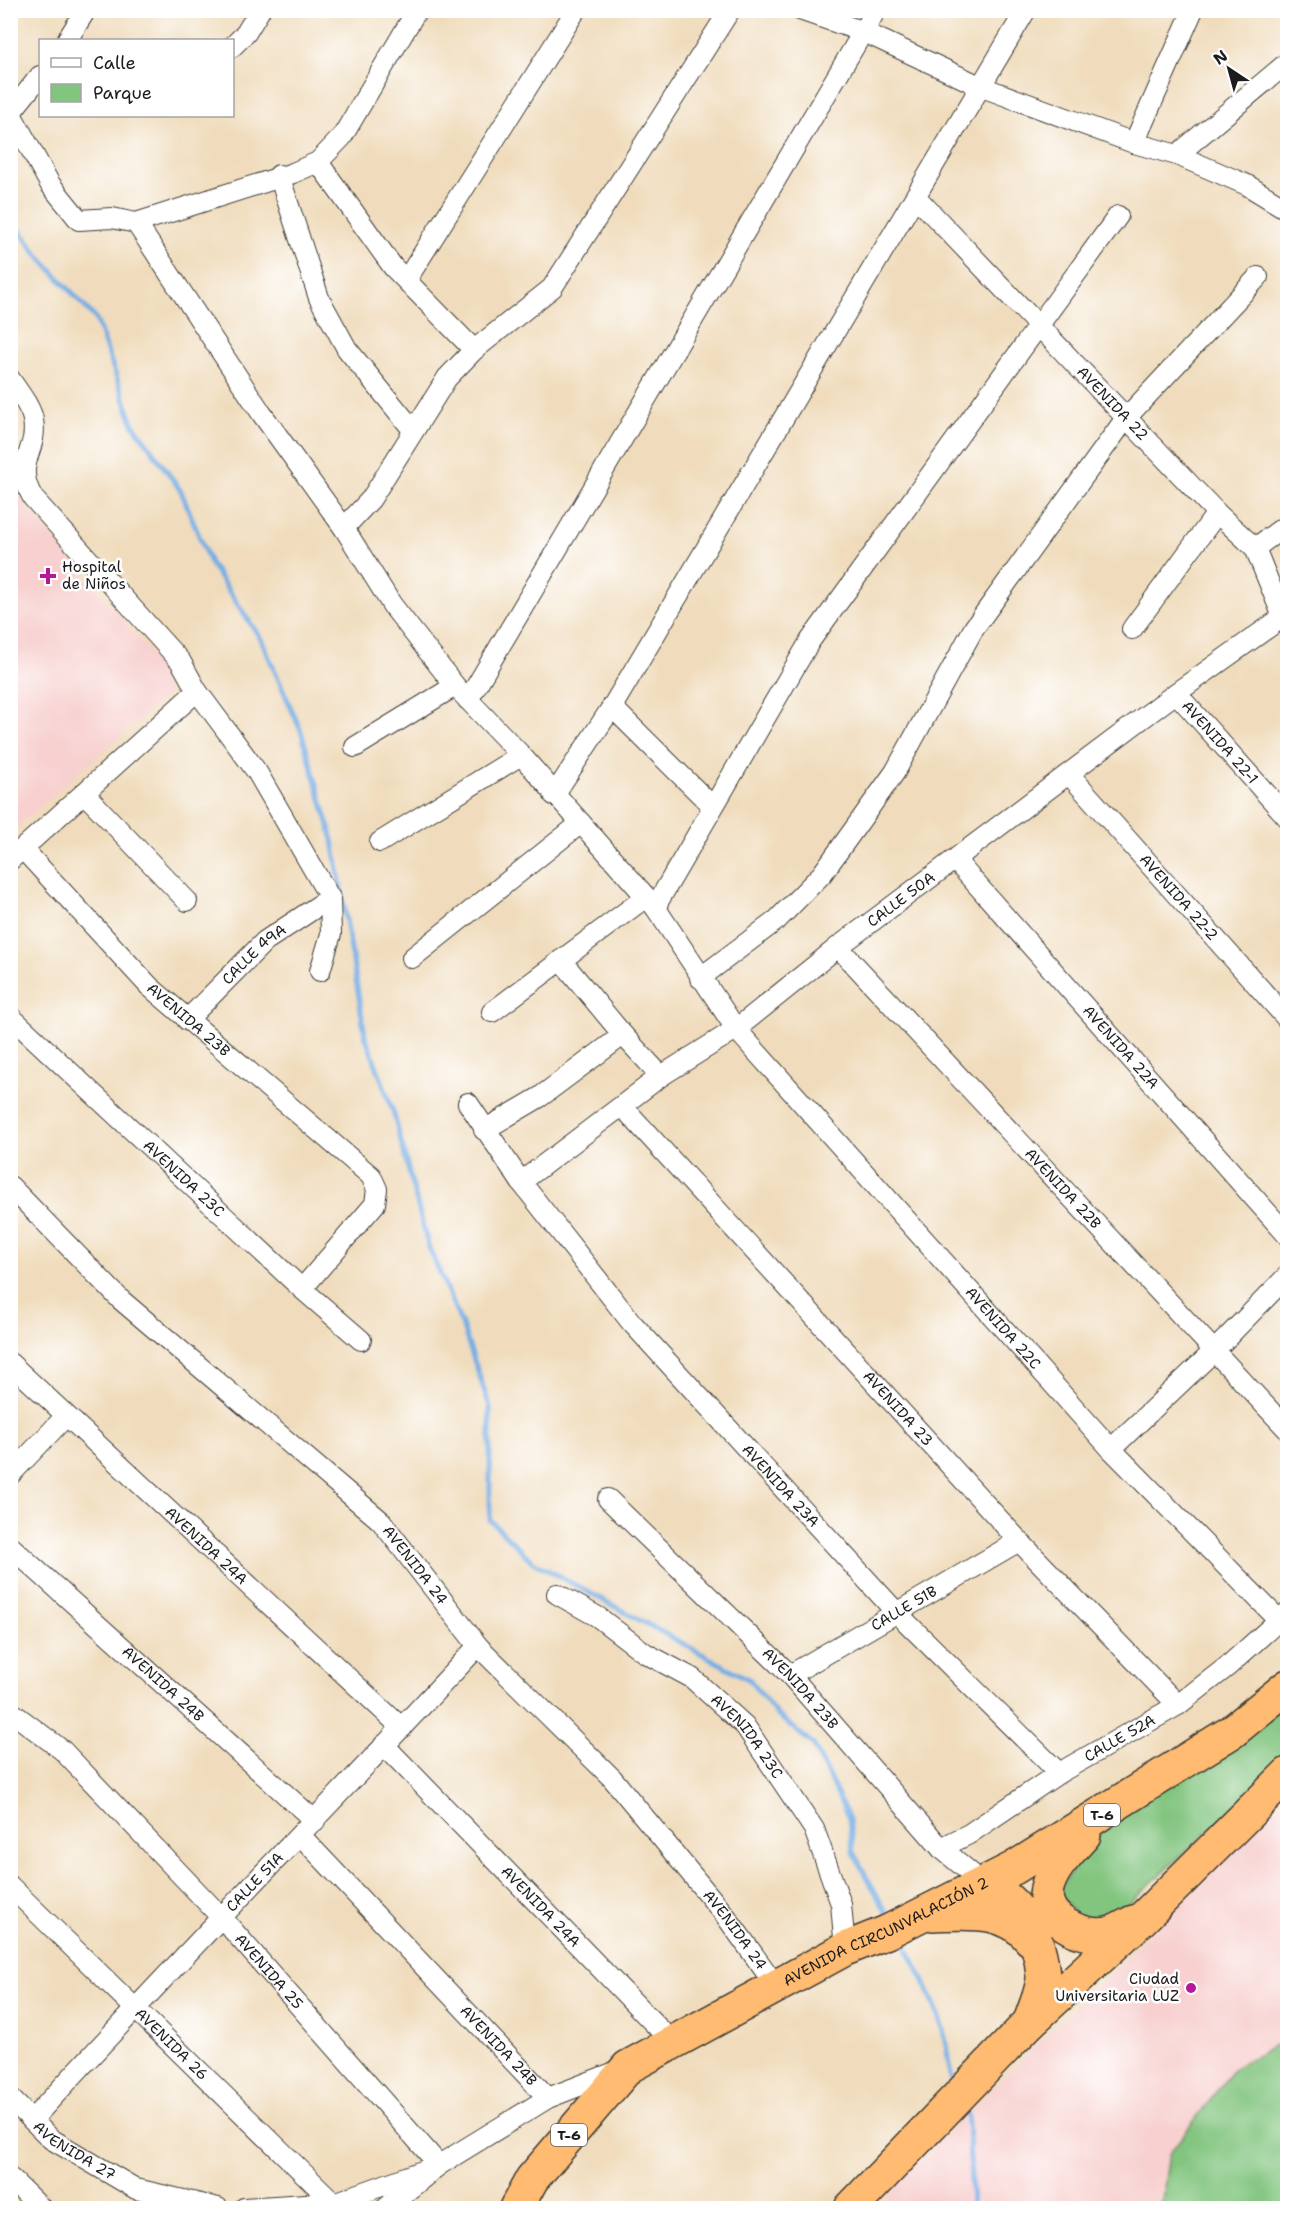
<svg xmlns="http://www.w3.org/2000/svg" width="1298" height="2219" font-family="'Shantell Sans',sans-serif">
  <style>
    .built { fill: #f7d0cf }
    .green { fill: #82c57f; stroke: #4f704e; stroke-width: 1.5 }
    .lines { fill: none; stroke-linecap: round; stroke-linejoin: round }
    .stream { stroke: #76aee5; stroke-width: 5 }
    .street-casing { stroke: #3c3934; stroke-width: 22 }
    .highway-casing { stroke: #3c3934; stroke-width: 36 }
    .street { stroke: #fff; stroke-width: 20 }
    .highway { stroke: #febb71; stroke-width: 33 }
    .poi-dot { fill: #b5179e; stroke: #fff; stroke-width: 2 }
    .labels { text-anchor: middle; stroke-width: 5; stroke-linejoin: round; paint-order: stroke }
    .shield { fill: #fff; stroke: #606060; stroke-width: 1.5 }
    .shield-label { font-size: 14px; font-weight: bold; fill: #1c1c1c }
    .street-label { font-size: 15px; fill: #1c1c1c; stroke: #fff }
    .poi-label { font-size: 15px; fill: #1c1c1c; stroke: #fff; text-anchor: start }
  </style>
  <rect width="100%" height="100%" fill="#fff"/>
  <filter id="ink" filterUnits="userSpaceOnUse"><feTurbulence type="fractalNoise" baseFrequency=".0167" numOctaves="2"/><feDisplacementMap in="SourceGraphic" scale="12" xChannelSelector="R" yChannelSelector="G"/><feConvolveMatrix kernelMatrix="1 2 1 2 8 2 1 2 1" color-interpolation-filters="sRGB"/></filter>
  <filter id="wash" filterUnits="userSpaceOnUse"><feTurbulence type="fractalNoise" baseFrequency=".008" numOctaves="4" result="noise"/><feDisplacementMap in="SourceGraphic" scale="24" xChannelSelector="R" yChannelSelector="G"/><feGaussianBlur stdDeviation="1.35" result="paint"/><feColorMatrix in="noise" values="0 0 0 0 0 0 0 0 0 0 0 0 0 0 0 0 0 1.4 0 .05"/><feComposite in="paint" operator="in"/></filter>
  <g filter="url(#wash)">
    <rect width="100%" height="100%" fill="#f0dcbc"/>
    <path class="built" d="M 10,487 L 162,666 L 167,695 L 11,833 Z
      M 1287,1798 L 1287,2208 L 878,2208 L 901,2178 Z"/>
    <path class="green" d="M 1287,1696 L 1287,1759 L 1106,1924 L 1085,1925 L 1056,1892 L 1102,1831 Z
      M 1287,2039 L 1287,2208 L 1161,2208 L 1169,2154 L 1234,2068 Z"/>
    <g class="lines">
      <path class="stream" d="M 10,216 L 36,253 L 96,319 L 133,424 L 181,491 L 210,563 L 261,639 L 301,731 L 333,840 L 365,1035 L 393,1111 L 428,1245 L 462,1325 L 490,1407 L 490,1520 L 533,1562 L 750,1680 L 777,1715 L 813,1744 L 849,1819 L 853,1852 L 889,1917
        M 900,1936 C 917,1967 937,2003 945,2038 C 948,2054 948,2068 954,2084
        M 963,2106 L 968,2118 L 972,2208"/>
    </g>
  </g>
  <g filter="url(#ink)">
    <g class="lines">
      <g class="street-casing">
        <g id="street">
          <path d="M 800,10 L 864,32 L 982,87 L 1134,143 L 1177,155 L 1247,185 L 1288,210"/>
          <path d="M 67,40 L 86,10"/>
          <path d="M 232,47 L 246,33 L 260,10"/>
          <path id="s1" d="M 10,112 L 50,184 L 79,220 L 112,218 L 136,223 L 262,414 L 344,528 L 392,605 L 455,686 L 521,755 L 655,907 L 736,1029 L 1111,1449 L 1279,1620"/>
          <path d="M 11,112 L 40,76"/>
          <path d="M 1134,143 L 1193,10"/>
          <path d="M 1177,155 L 1288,62"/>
          <path d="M 318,162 L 393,267 L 474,350"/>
          <path d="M 279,175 L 319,298 L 347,349 L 413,430"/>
          <path id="s2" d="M 916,197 L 1217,513 L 1255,548 L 1283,617 L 1288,622"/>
          <path d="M 136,223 L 293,173 L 318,162 L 342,137 L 417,10"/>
          <path d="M 407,279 L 576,10"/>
          <path d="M 10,379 C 18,391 31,407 33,420 C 39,452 12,462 33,498 L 181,662 L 197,691 L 10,860"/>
          <path d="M 344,528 L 371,499 L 447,378 L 474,350 L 552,288 L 730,10"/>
          <path d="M 1255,548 L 1288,524"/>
          <path d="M 1132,629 L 1217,513"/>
          <path d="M 197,691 L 257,772 L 330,898 L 331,934 L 320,971"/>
          <path id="s3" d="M 1176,693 L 1288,818"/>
          <path d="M 468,700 L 876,10"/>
          <path d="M 612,707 L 712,806"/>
          <path d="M 355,747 L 455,686"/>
          <path id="s4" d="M 1069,774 L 1288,1020"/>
          <path d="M 84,793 L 187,901"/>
          <path d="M 554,795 L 612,707 L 1026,10"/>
          <path d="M 380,842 L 521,755"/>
          <path id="s5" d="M 23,849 L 149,986 L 371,1176 L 377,1189 L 375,1204 L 302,1289"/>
          <path id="s6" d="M 955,860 L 1288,1236"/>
          <path d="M 655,907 L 810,641 L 1118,216"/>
          <path id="s7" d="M 838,947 L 1288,1430"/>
          <path d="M 412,958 L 581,823"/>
          <path d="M 561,960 L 623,1035 L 661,1076"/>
          <path d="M 700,978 L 777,920 L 822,874 L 895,772 L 974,628 L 1126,418 L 1258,277"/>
          <path d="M 492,1012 L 646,897"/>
          <path id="s8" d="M 10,1016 L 302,1289 L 361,1340"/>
          <path id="s9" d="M 187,1020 L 265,941 L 330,898"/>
          <path id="s10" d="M 468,1103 L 521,1182 L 631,1322 L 896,1612 L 1059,1773"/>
          <path id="s11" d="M 623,1107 L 1019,1541 L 1178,1705"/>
          <path d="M 484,1130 L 540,1097 L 623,1035"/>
          <path id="s12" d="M 521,1182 L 661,1076 L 736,1029 L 838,947 L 1176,693 L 1283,617"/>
          <path id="s13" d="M 10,1186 L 121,1300 L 381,1521 L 478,1646 L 612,1778 L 725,1915 L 776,1986"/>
          <path id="s14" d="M 10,1363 L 402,1728"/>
          <path d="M 1111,1449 L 1214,1351 L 1288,1275"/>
          <path d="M 10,1475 L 65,1417"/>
          <path id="s15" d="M 608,1499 L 790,1675 L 941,1848 L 984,1884"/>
          <path id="s16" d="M 10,1546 L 315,1821"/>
          <path id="s17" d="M 557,1594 L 598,1617 L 645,1653 L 692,1678 L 745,1726 L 814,1829 L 841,1904 L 845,1949"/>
          <path id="s18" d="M 790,1675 L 1019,1541"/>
          <path id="s19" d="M 10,1711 L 62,1750 L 222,1918 L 439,2165 L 337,2202 L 244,2208"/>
          <path id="s20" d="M 384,1745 L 672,2042"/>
          <path id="s21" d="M 301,1836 L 548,2098"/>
          <path id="s22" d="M 941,1848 L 969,1834 L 1059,1773 L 1178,1705 L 1228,1666 L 1288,1612"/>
          <path id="s23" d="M 10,1886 L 333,2202"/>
          <path id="s24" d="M 10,2098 L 51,2139 L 136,2189 L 218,2208"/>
          <path id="s25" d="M 32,2120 C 178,1960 330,1805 478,1646"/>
          <path d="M 10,2178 L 41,2208"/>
          <path d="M 386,2208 L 439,2165 L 548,2098 L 620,2070"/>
        </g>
      </g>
      <g class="highway-casing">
        <g id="highway">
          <path d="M 1084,1835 C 1071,1850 1052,1867 1047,1888 C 1040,1919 1082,1939 1108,1934 C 1116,1932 1126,1926 1133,1922"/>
          <path d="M 984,1884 C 1020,1900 1041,1937 1043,1977 C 1043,1990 1034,2009 1030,2022"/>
          <path d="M 933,1914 C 968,1913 1006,1908 1030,1939"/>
          <path id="s26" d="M 516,2208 L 532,2179 L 628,2067 L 845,1949 L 887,1932 L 1014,1868 L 1233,1731 L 1288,1686"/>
          <path d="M 851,2208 L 1029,2023 L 1143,1918 L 1288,1774"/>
        </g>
      </g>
      <use href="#street" class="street"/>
      <use href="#highway" class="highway"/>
    </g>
  </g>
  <g class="poi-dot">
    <path d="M45 567h6v6h6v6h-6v6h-6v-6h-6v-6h6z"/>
    <circle cx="1191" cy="1988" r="6"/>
  </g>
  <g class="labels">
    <g class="shield">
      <rect x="1084" y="1804" width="36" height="22" rx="4.5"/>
      <rect x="551" y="2124" width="36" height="22" rx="4.5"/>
    </g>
    <g class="shield-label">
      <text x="1102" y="1820">T-6</text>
      <text x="569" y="2140">T-6</text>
    </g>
    <g class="street-label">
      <text dy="5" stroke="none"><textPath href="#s2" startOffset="285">AVENIDA 22</textPath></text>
      <text dy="5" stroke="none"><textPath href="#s3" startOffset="66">AVENIDA 22-1</textPath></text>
      <text dy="5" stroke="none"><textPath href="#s4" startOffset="165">AVENIDA 22-2</textPath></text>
      <text dy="5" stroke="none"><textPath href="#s12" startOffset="474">CALLE 50A</textPath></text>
      <text dy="5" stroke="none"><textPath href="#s9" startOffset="94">CALLE 49A</textPath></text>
      <text dy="5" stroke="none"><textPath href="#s5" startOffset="238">AVENIDA 23B</textPath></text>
      <text dy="5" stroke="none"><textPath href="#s6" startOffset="250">AVENIDA 22A</textPath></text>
      <text dy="5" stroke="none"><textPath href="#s8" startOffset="238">AVENIDA 23C</textPath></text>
      <text dy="5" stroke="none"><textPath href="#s7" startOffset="330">AVENIDA 22B</textPath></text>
      <text dy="5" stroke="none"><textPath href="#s1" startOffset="1594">AVENIDA 22C</textPath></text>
      <text dy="5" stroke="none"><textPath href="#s11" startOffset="408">AVENIDA 23</textPath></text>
      <text dy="5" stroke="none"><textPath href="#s10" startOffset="495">AVENIDA 23A</textPath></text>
      <text dy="5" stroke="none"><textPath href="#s14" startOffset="268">AVENIDA 24A</textPath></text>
      <text dy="5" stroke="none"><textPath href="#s13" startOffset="556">AVENIDA 24</textPath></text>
      <text dy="5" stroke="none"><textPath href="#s18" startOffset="132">CALLE 51B</textPath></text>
      <text dy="5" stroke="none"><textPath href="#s16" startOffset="206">AVENIDA 24B</textPath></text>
      <text dy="5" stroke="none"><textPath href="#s15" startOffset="270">AVENIDA 23B</textPath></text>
      <text dy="5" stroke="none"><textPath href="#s17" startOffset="240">AVENIDA 23C</textPath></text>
      <text dy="5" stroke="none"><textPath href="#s22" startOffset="210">CALLE 52A</textPath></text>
      <text dy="5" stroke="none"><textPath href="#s25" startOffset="326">CALLE 51A</textPath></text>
      <text dy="5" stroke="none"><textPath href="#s20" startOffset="225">AVENIDA 24A</textPath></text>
      <text dy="5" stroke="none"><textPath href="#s13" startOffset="1042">AVENIDA 24</textPath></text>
      <text dy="5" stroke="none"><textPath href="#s26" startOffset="472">AVENIDA CIRCUNVALACIÓN 2</textPath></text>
      <text dy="5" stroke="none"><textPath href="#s19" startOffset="368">AVENIDA 25</textPath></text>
      <text dy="5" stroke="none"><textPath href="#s23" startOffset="226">AVENIDA 26</textPath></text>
      <text dy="5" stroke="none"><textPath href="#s21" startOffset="288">AVENIDA 24B</textPath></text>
      <text dy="5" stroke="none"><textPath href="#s24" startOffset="84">AVENIDA 27</textPath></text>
    </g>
    <g class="poi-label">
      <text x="62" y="572">Hospital<tspan x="62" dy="17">de Niños</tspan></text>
      <text x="1179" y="1984" text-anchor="end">Ciudad<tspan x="1179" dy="17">Universitaria LUZ</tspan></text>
    </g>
  </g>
  <rect width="1298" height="2219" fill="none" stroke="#fff" stroke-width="36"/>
  <rect x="39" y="39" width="195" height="78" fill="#ffffff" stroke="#a4a4a4" stroke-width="1.5"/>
  <rect x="51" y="58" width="30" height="9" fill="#ffffff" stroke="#a4a4a4" stroke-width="1.5"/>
  <text x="93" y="69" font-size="18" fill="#1c1c1c">Calle</text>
  <rect x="51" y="84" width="30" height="18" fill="#82c57f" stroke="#a4a4a4" stroke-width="1.5"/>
  <text x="93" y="99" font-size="18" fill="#1c1c1c">Parque</text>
  <g transform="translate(1229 69) rotate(324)" stroke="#ffffff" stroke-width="4.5" paint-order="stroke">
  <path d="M0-4.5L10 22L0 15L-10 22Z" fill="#1c1c1c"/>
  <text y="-9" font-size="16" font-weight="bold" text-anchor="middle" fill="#1c1c1c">N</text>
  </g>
</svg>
